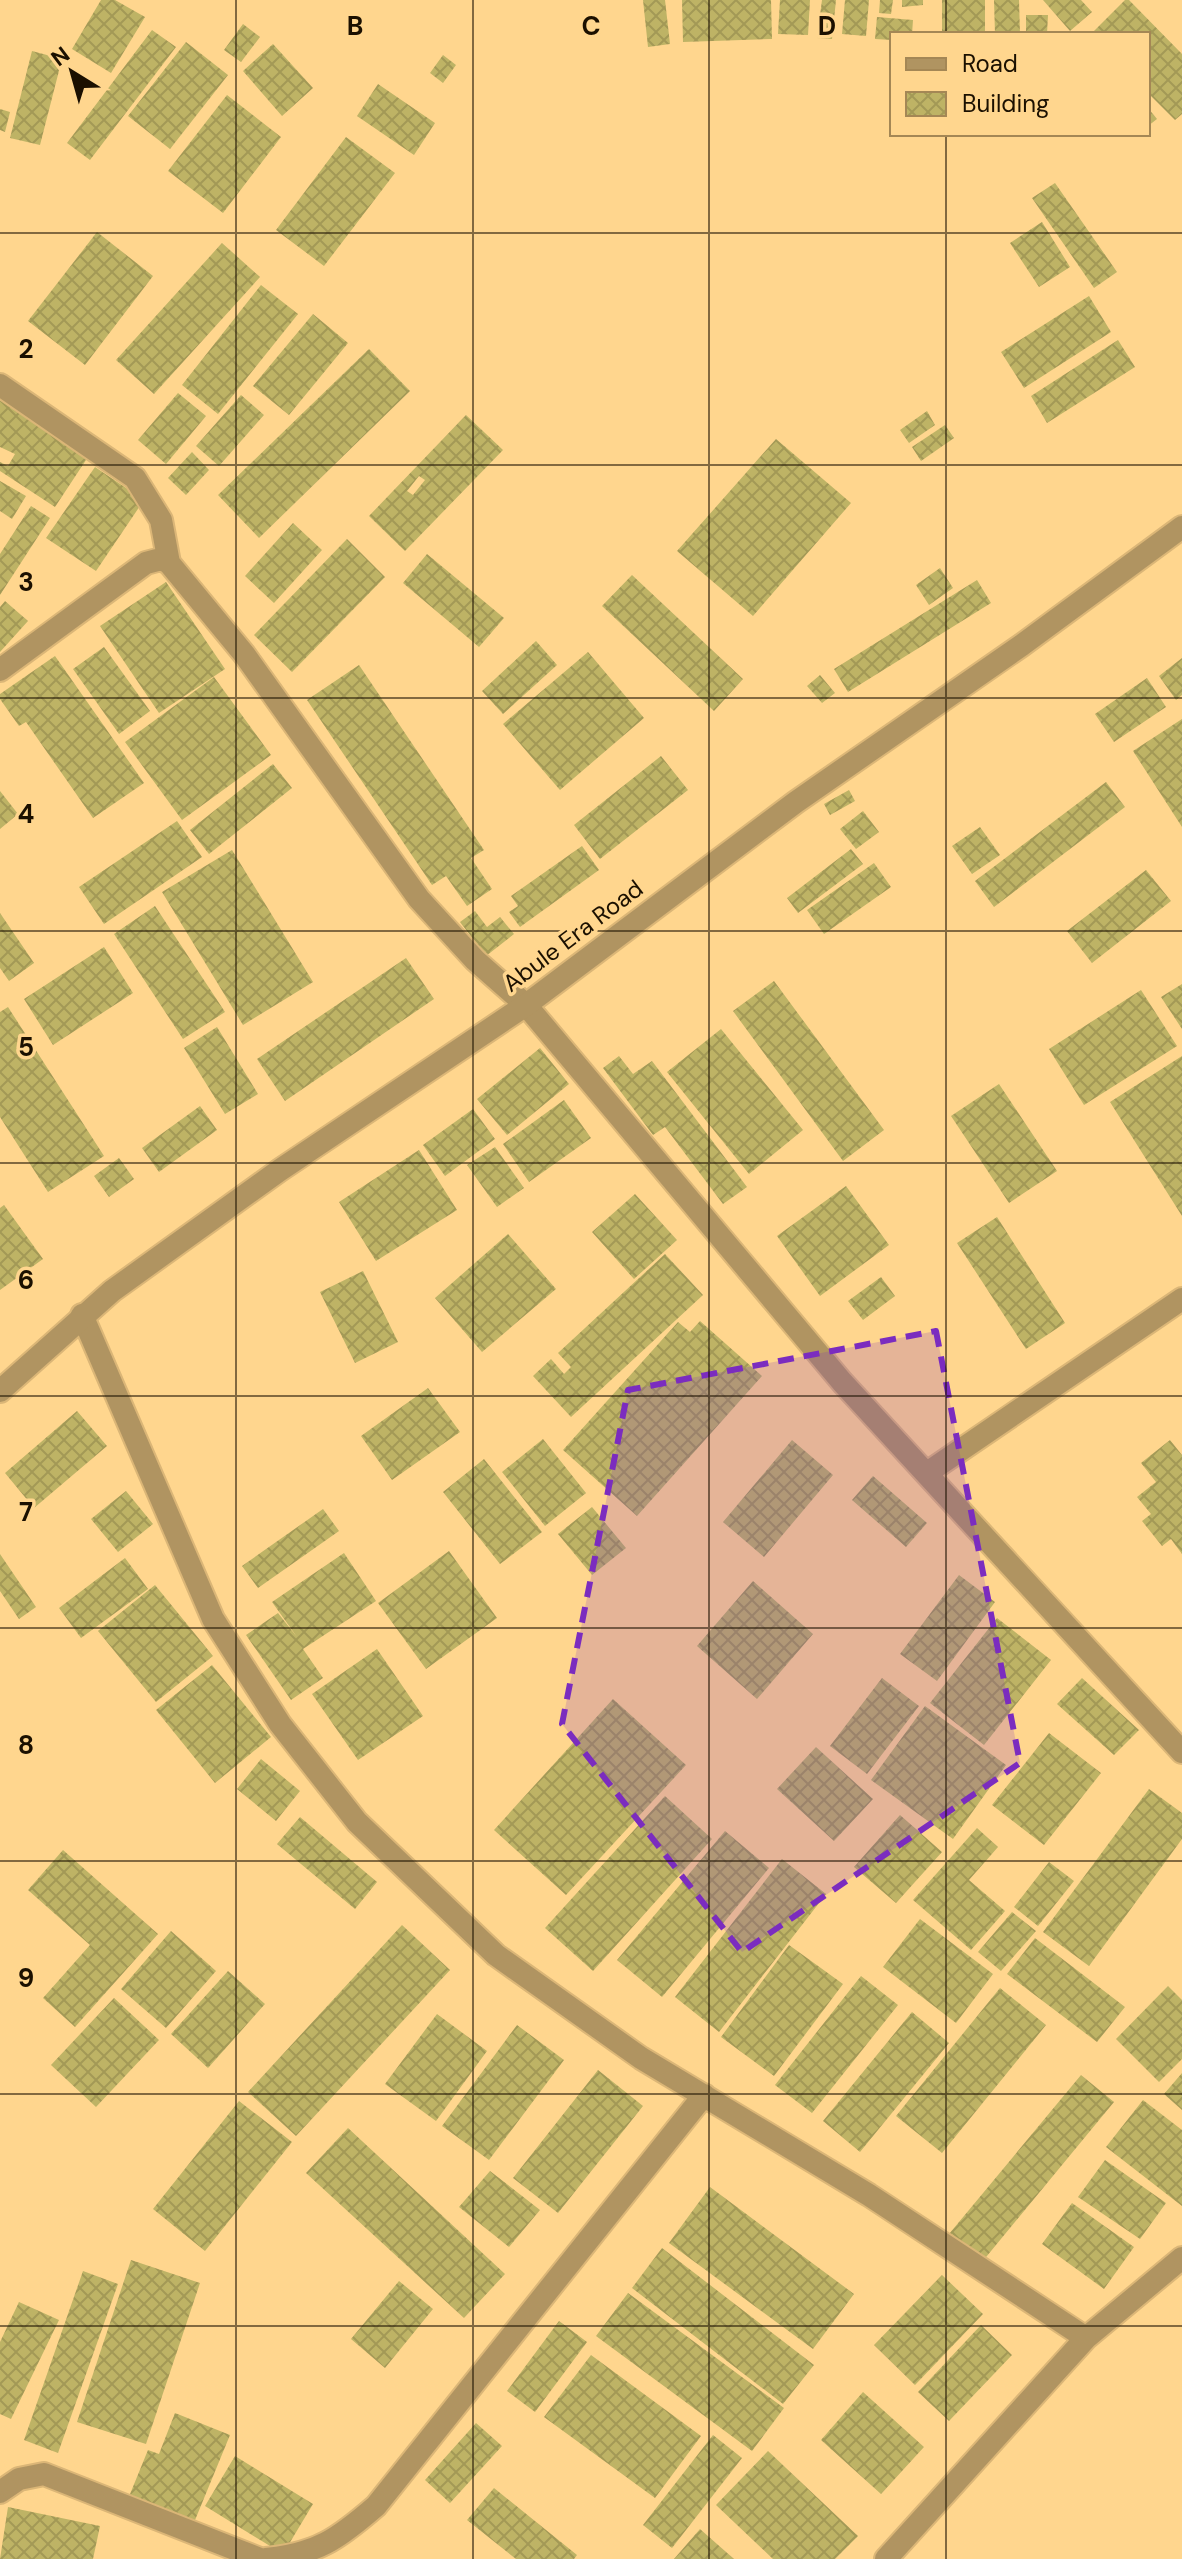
<svg xmlns="http://www.w3.org/2000/svg" width="1182" height="2559" font-family="'DM Sans',sans-serif">
  <style>
    .building { fill: url(#building-cross-hatch); fill-rule: evenodd }
    .lines { fill: none; stroke-linecap: round; stroke-linejoin: round }
    .minor-casing { stroke: #dbb677; stroke-width: 26 }
    .tertiary-casing { stroke: #dbb677; stroke-width: 26 }
    .minor { stroke: #b09461; stroke-width: 22 }
    .tertiary { stroke: #b09461; stroke-width: 22 }
    .marked { fill: #7b2cbf; fill-opacity: 0.2; stroke: #7b2cbf; stroke-width: 6; stroke-dasharray: 16 10; stroke-linejoin: round }
    .grid { fill: none; stroke: #1b1000; stroke-width: 2; stroke-opacity: 0.55 }
    .labels { text-anchor: middle; stroke-width: 7; stroke-linejoin: round; paint-order: stroke }
    .street-label { font-size: 24px; fill: #1b1000; stroke: #ffd68e }
    .grid-label { font-size: 26px; text-anchor: middle; font-weight: bold; fill: #1b1000; stroke: #ffd68e; stroke-width: 7; stroke-linejoin: round; paint-order: stroke }
  </style>
  <defs>
    <pattern id="building-cross-hatch" width="8" height="8" patternUnits="userSpaceOnUse" patternTransform="scale(2)"><rect width="8" height="8" fill="#beb365"/><path d="M0 0l8 8M0 8l8-8" fill="none" stroke="#a39956"/></pattern>
  </defs>
  <rect width="100%" height="100%" fill="#ffd68e"/>
  <path class="building" d="M 101,0 L 115,0 L 145,17 L 111,73 L 72,49 Z
    M 643,0 L 665,0 L 670,44 L 648,47 Z
    M 682,0 L 771,0 L 772,39 L 683,42 Z
    M 780,0 L 810,0 L 808,35 L 778,34 Z
    M 822,0 L 836,0 L 832,39 L 817,38 Z
    M 845,0 L 869,0 L 866,36 L 842,34 Z
    M 880,0 L 893,0 L 891,14 L 879,13 Z
    M 902,0 L 923,0 L 923,5 L 902,7 Z
    M 942,0 L 985,0 L 985,34 L 942,34 Z
    M 994,0 L 1019,0 L 1020,34 L 995,34 Z
    M 1043,0 L 1081,0 L 1092,12 L 1070,31 Z
    M 1125,0 L 1129,0 L 1182,54 L 1182,114 L 1175,120 L 1148,93 L 1148,34 L 1091,34 Z
    M 1026,15 L 1048,15 L 1047,34 L 1026,34 Z
    M 877,17 L 913,20 L 912,34 L 892,34 L 892,40 L 875,39 Z
    M 243,24 L 260,37 L 241,62 L 224,50 Z
    M 152,30 L 176,47 L 90,160 L 67,143 Z
    M 186,42 L 228,75 L 170,149 L 128,116 Z
    M 273,44 L 313,88 L 282,116 L 243,71 Z
    M 32,51 L 62,59 L 40,145 L 10,138 Z
    M 443,55 L 456,65 L 443,83 L 430,73 Z
    M 378,84 L 435,123 L 414,155 L 357,116 Z
    M 227,95 L 281,137 L 223,213 L 168,171 Z
    M 1148,108 L 1157,119 L 1148,126 Z
    M 0,109 L 10,112 L 5,132 L 0,130 Z
    M 346,137 L 395,173 L 324,266 L 276,230 Z
    M 1055,183 L 1117,272 L 1094,288 L 1032,198 Z
    M 1042,222 L 1070,267 L 1039,287 L 1010,243 Z
    M 97,232 L 153,276 L 85,365 L 28,321 Z
    M 222,243 L 260,277 L 154,394 L 116,360 Z
    M 261,285 L 298,314 L 218,414 L 182,385 Z
    M 1089,296 L 1111,332 L 1024,388 L 1001,352 Z
    M 313,314 L 348,343 L 289,415 L 253,386 Z
    M 1118,340 L 1135,367 L 1047,423 L 1031,396 Z
    M 369,349 L 410,391 L 259,538 L 218,495 Z
    M 178,393 L 206,416 L 166,464 L 138,440 Z
    M 241,395 L 264,415 L 219,466 L 196,446 Z
    M 0,400 L 88,457 L 55,507 L 0,471 L 0,462 L 8,466 L 15,454 L 0,447 Z
    M 927,411 L 935,425 L 909,443 L 900,430 Z
    M 466,415 L 503,450 L 405,551 L 369,516 ZM 419,476 L 425,480 L 413,495 L 407,491 Z
    M 945,425 L 954,438 L 921,461 L 912,447 Z
    M 776,439 L 851,503 L 753,616 L 677,551 Z
    M 192,452 L 209,470 L 186,495 L 168,478 Z
    M 95,467 L 144,500 L 96,571 L 46,538 Z
    M 0,481 L 26,496 L 12,519 L 0,511 Z
    M 31,506 L 50,518 L 0,595 L 0,554 Z
    M 293,523 L 322,550 L 274,603 L 245,576 Z
    M 347,539 L 385,577 L 292,672 L 254,635 Z
    M 427,554 L 504,618 L 479,647 L 403,583 Z
    M 940,568 L 953,588 L 929,605 L 916,585 Z
    M 632,575 L 743,679 L 714,711 L 602,606 Z
    M 977,580 L 991,603 L 848,692 L 834,669 Z
    M 166,582 L 225,669 L 159,713 L 100,626 Z
    M 5,601 L 28,621 L 0,652 L 0,607 Z
    M 536,641 L 557,665 L 503,714 L 482,691 Z
    M 104,647 L 150,711 L 119,734 L 73,669 Z
    M 588,652 L 644,718 L 560,790 L 503,724 Z
    M 55,656 L 144,783 L 93,818 L 26,722 L 19,726 L 0,699 L 0,694 Z
    M 1182,658 L 1182,695 L 1176,700 L 1159,676 Z
    M 359,665 L 484,850 L 471,858 L 492,889 L 467,906 L 446,876 L 432,885 L 307,700 Z
    M 820,675 L 835,693 L 822,703 L 807,686 Z
    M 214,677 L 271,755 L 182,820 L 125,742 Z
    M 1147,678 L 1166,707 L 1114,742 L 1095,714 Z
    M 1182,719 L 1182,827 L 1133,751 Z
    M 661,756 L 688,790 L 600,859 L 574,825 Z
    M 273,764 L 292,788 L 209,854 L 190,830 Z
    M 1106,782 L 1125,807 L 994,907 L 975,881 Z
    M 849,790 L 855,801 L 830,815 L 824,804 Z
    M 0,791 L 18,814 L 0,829 Z
    M 863,811 L 879,832 L 856,849 L 840,829 Z
    M 177,821 L 202,857 L 104,924 L 79,887 Z
    M 980,827 L 1000,855 L 972,874 L 952,846 Z
    M 582,846 L 599,870 L 520,927 L 509,912 L 518,906 L 511,896 Z
    M 851,849 L 863,864 L 798,913 L 787,898 Z
    M 232,850 L 313,982 L 243,1025 L 162,892 Z
    M 874,863 L 891,887 L 824,934 L 807,910 Z
    M 1146,870 L 1171,901 L 1092,963 L 1067,931 Z
    M 155,906 L 225,1012 L 183,1039 L 114,934 Z
    M 475,911 L 487,927 L 500,917 L 514,934 L 486,956 L 460,922 Z
    M 0,913 L 34,963 L 9,981 L 0,968 Z
    M 104,947 L 133,993 L 53,1045 L 24,999 Z
    M 406,958 L 434,999 L 285,1101 L 257,1059 Z
    M 774,981 L 884,1130 L 843,1161 L 733,1011 Z
    M 1182,984 L 1182,1029 L 1161,997 Z
    M 1141,990 L 1177,1046 L 1084,1105 L 1049,1049 Z
    M 8,1007 L 104,1156 L 48,1192 L 0,1117 L 0,1012 Z
    M 217,1027 L 258,1094 L 225,1114 L 184,1048 Z
    M 721,1029 L 803,1130 L 749,1174 L 667,1072 Z
    M 540,1048 L 569,1084 L 507,1135 L 477,1099 Z
    M 619,1056 L 633,1074 L 652,1061 L 747,1187 L 723,1204 L 665,1127 L 653,1135 L 603,1068 Z
    M 1182,1056 L 1182,1216 L 1110,1102 Z
    M 999,1084 L 1057,1171 L 1009,1203 L 951,1116 Z
    M 564,1100 L 591,1138 L 529,1182 L 503,1144 Z
    M 200,1106 L 217,1130 L 159,1172 L 142,1148 Z
    M 473,1109 L 495,1139 L 445,1176 L 423,1145 Z
    M 495,1147 L 524,1188 L 497,1207 L 467,1165 Z
    M 419,1150 L 457,1210 L 376,1261 L 339,1202 Z
    M 119,1158 L 134,1179 L 109,1197 L 94,1176 Z
    M 846,1186 L 889,1245 L 820,1296 L 777,1236 Z
    M 635,1194 L 677,1240 L 634,1279 L 592,1232 Z
    M 4,1205 L 43,1259 L 0,1290 L 0,1208 Z
    M 997,1217 L 1065,1323 L 1026,1349 L 957,1243 Z
    M 508,1234 L 556,1289 L 482,1352 L 435,1298 Z
    M 665,1254 L 703,1295 L 571,1417 L 533,1376 L 551,1359 L 564,1374 L 571,1367 L 558,1353 Z
    M 363,1271 L 398,1342 L 355,1363 L 320,1292 Z
    M 881,1277 L 895,1296 L 863,1320 L 848,1301 Z
    M 700,1321 L 762,1376 L 637,1516 L 563,1450 L 678,1322 L 690,1332 Z
    M 428,1388 L 460,1432 L 392,1480 L 361,1436 Z
    M 77,1411 L 107,1446 L 34,1508 L 5,1473 Z
    M 543,1439 L 586,1493 L 545,1526 L 502,1472 Z
    M 792,1440 L 833,1475 L 764,1557 L 723,1522 Z
    M 1170,1440 L 1182,1455 L 1182,1554 L 1171,1539 L 1162,1546 L 1142,1521 L 1151,1514 L 1137,1497 L 1156,1482 L 1141,1463 Z
    M 484,1459 L 542,1532 L 500,1564 L 443,1492 Z
    M 873,1476 L 927,1523 L 906,1547 L 852,1500 Z
    M 126,1491 L 153,1524 L 118,1552 L 91,1519 Z
    M 592,1507 L 626,1548 L 592,1575 L 558,1534 Z
    M 323,1509 L 339,1531 L 258,1588 L 242,1566 Z
    M 449,1551 L 497,1618 L 426,1669 L 378,1603 Z
    M 344,1553 L 376,1601 L 303,1649 L 323,1678 L 291,1700 L 246,1635 L 278,1613 L 297,1637 L 272,1602 Z
    M 0,1554 L 36,1607 L 19,1619 L 0,1591 Z
    M 125,1558 L 148,1589 L 81,1638 L 59,1608 Z
    M 959,1575 L 995,1602 L 937,1681 L 900,1654 Z
    M 753,1581 L 813,1634 L 757,1699 L 697,1646 Z
    M 155,1585 L 213,1656 L 156,1702 L 98,1631 Z
    M 997,1618 L 1051,1660 L 984,1745 L 930,1703 Z
    M 377,1649 L 423,1716 L 358,1760 L 312,1694 Z
    M 212,1665 L 271,1737 L 215,1783 L 156,1710 Z
    M 882,1678 L 919,1706 L 867,1774 L 830,1746 Z
    M 1082,1678 L 1139,1730 L 1114,1755 L 1057,1704 Z
    M 613,1699 L 686,1765 L 566,1895 L 494,1830 Z
    M 925,1706 L 1006,1765 L 953,1839 L 871,1780 Z
    M 1049,1733 L 1101,1773 L 1044,1845 L 992,1805 Z
    M 816,1747 L 873,1799 L 834,1841 L 777,1789 Z
    M 261,1759 L 300,1791 L 276,1821 L 237,1789 Z
    M 1149,1789 L 1182,1813 L 1182,1839 L 1089,1966 L 1043,1932 Z
    M 665,1796 L 712,1839 L 593,1971 L 545,1928 Z
    M 900,1815 L 942,1852 L 896,1903 L 854,1867 Z
    M 300,1817 L 377,1882 L 355,1909 L 277,1844 Z
    M 977,1828 L 998,1847 L 969,1880 L 1005,1911 L 971,1950 L 913,1900 Z
    M 725,1831 L 769,1868 L 662,1997 L 617,1960 Z
    M 63,1850 L 158,1934 L 75,2027 L 43,1998 L 90,1945 L 28,1890 Z
    M 782,1859 L 826,1894 L 719,2032 L 675,1997 Z
    M 1049,1862 L 1074,1881 L 1038,1926 L 1014,1907 Z
    M 1012,1912 L 1036,1931 L 1001,1971 L 978,1952 Z
    M 920,1919 L 993,1974 L 956,2023 L 883,1967 Z
    M 402,1925 L 450,1970 L 296,2136 L 248,2092 Z
    M 171,1931 L 216,1971 L 166,2028 L 121,1989 Z
    M 1035,1938 L 1125,2007 L 1097,2042 L 1007,1974 Z
    M 789,1945 L 843,1984 L 774,2076 L 721,2037 Z
    M 228,1971 L 265,2004 L 208,2068 L 171,2034 Z
    M 861,1976 L 898,2005 L 812,2113 L 775,2085 Z
    M 1168,1986 L 1182,2000 L 1182,2059 L 1159,2082 L 1116,2039 Z
    M 1000,1988 L 1046,2025 L 942,2153 L 896,2116 Z
    M 114,1998 L 159,2040 L 96,2107 L 51,2065 Z
    M 912,2012 L 949,2043 L 860,2152 L 823,2121 Z
    M 437,2014 L 487,2051 L 436,2121 L 385,2084 Z
    M 517,2025 L 564,2060 L 489,2160 L 442,2126 Z
    M 598,2070 L 643,2106 L 558,2213 L 513,2178 Z
    M 1182,2073 L 1182,2110 L 1164,2094 Z
    M 1081,2075 L 1114,2102 L 982,2262 L 949,2234 Z
    M 1143,2100 L 1182,2130 L 1182,2206 L 1106,2147 Z
    M 239,2101 L 292,2142 L 205,2251 L 153,2209 Z
    M 348,2128 L 505,2274 L 464,2318 L 306,2173 Z
    M 1105,2160 L 1166,2203 L 1140,2239 L 1078,2197 Z
    M 490,2171 L 540,2210 L 509,2247 L 459,2207 Z
    M 710,2187 L 854,2294 L 813,2349 L 669,2243 Z
    M 1072,2203 L 1134,2247 L 1104,2289 L 1042,2244 Z
    M 662,2248 L 814,2365 L 783,2404 L 632,2288 Z
    M 131,2260 L 200,2283 L 146,2444 L 77,2422 Z
    M 83,2271 L 118,2284 L 58,2453 L 24,2440 Z
    M 942,2275 L 983,2314 L 915,2385 L 874,2345 Z
    M 399,2281 L 433,2309 L 385,2368 L 351,2339 Z
    M 628,2293 L 784,2408 L 752,2451 L 596,2336 Z
    M 19,2302 L 59,2320 L 11,2419 L 0,2414 L 0,2342 Z
    M 559,2321 L 587,2342 L 535,2412 L 507,2391 Z
    M 981,2325 L 1012,2355 L 949,2421 L 918,2392 Z
    M 591,2355 L 701,2436 L 655,2498 L 544,2417 Z
    M 863,2392 L 924,2447 L 881,2494 L 821,2440 Z
    M 175,2413 L 230,2435 L 193,2525 L 128,2499 L 148,2450 L 159,2454 Z
    M 476,2423 L 502,2446 L 450,2503 L 425,2480 Z
    M 713,2435 L 742,2458 L 672,2548 L 643,2525 Z
    M 768,2451 L 858,2536 L 835,2559 L 773,2559 L 716,2505 Z
    M 235,2456 L 313,2504 L 283,2554 L 205,2506 Z
    M 494,2488 L 577,2555 L 574,2559 L 516,2559 L 467,2520 Z
    M 8,2507 L 100,2526 L 93,2559 L 0,2559 Z
    M 700,2529 L 734,2559 L 674,2559 Z"/>
  <g class="lines">
    <g class="minor-casing">
      <path id="minor" d="M 0,385 L 135,478 L 161,520 L 169,563
        M 0,670 L 146,563 L 161,559 L 169,563 L 244,654 L 419,899 L 475,960 L 526,1005 L 842,1382 L 1182,1752
        M 82,1315 L 213,1619 L 280,1724 L 357,1822 L 496,1955 L 641,2058 L 869,2195 L 1086,2338
        M 927,1473 L 1182,1299
        M 0,2492 L 19,2479 L 44,2474 L 260,2559
        M 266,2559 C 317,2554 338,2539 376,2506 L 704,2095
        M 886,2559 L 1086,2338 L 1182,2258"/>
    </g>
    <g class="tertiary-casing">
      <path id="tertiary" d="M 0,1391 L 112,1291 L 280,1170 L 526,1005 L 796,802 L 1022,645 L 1182,527"/>
    </g>
    <use href="#minor" class="minor"/>
    <use href="#tertiary" class="tertiary"/>
  </g>
  <path class="marked" d="M 936,1331 L 1020,1763 L 742,1952 L 562,1724 L 628,1390 Z"/>
  <path class="grid" d="M 236,0 L 236,2559M 473,0 L 473,2559M 709,0 L 709,2559M 946,0 L 946,34M 946,134 L 946,2559M 0,233 L 1182,233M 0,465 L 1182,465M 0,698 L 1182,698M 0,931 L 1182,931M 0,1163 L 1182,1163M 0,1396 L 1182,1396M 0,1628 L 1182,1628M 0,1861 L 1182,1861M 0,2094 L 1182,2094M 0,2326 L 1182,2326"/>
  <g class="labels">
    <g class="street-label">
      <text transform="translate(573 936) rotate(-37)" y="8">Abule Era Road</text>
    </g>
  </g>
  <g class="grid-label">
    <text x="355" y="35">B</text>
    <text x="591" y="35">C</text>
    <text x="827" y="35">D</text>
    <text x="26" y="358">2</text>
    <text x="26" y="591">3</text>
    <text x="26" y="823">4</text>
    <text x="26" y="1056">5</text>
    <text x="26" y="1289">6</text>
    <text x="26" y="1521">7</text>
    <text x="26" y="1754">8</text>
    <text x="26" y="1987">9</text>
  </g>
  <rect x="890" y="32" width="260" height="104" fill="#ffd68e" stroke="#a48755" stroke-width="2"/>
  <rect x="906" y="58" width="40" height="12" fill="#b09461" stroke="#a48755" stroke-width="2"/>
  <text x="962" y="72" font-size="24" fill="#1b1000">Road</text>
  <rect x="906" y="92" width="40" height="24" fill="url(#building-cross-hatch)" stroke="#a48755" stroke-width="2"/>
  <text x="962" y="112" font-size="24" fill="#1b1000">Building</text>
  <g transform="translate(72 72) rotate(323)" stroke="#ffd68e" stroke-width="6" paint-order="stroke">
  <path d="M0-6L14 30L0 20L-14 30Z" fill="#1b1000"/>
  <text y="-12" font-size="22" font-weight="bold" text-anchor="middle" fill="#1b1000">N</text>
  </g>
</svg>
